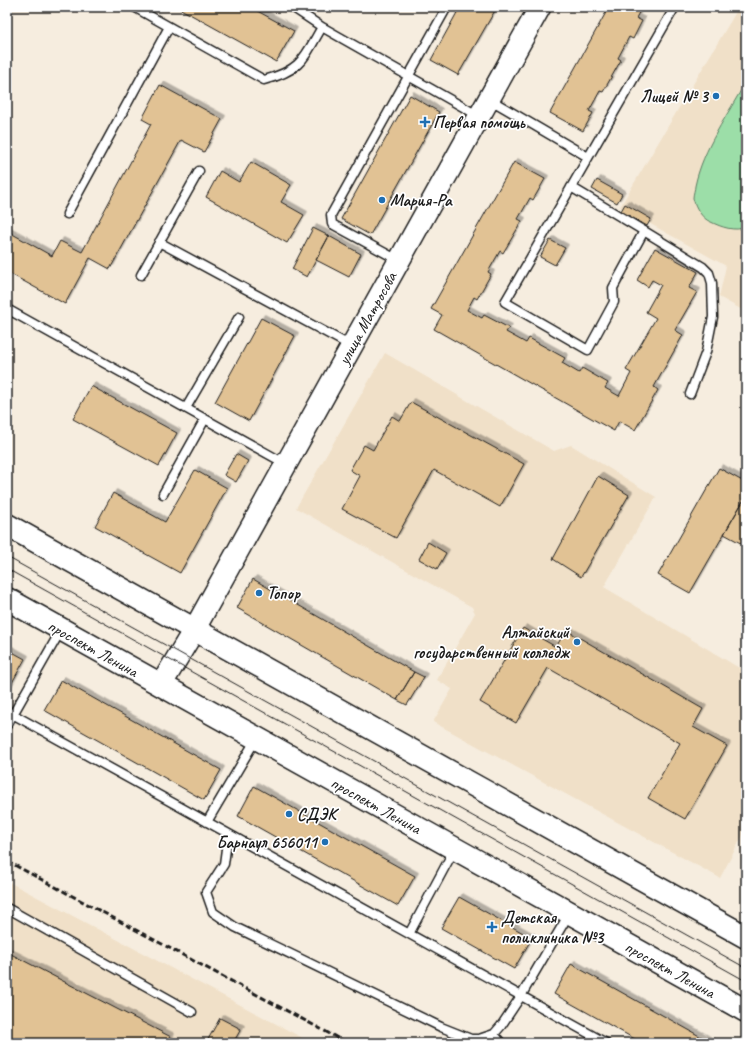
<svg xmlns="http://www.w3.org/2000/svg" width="753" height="1050" font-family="Caveat,sans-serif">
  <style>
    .built { fill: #f0e0c8 }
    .green { fill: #9cdea8; stroke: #5c7d62 }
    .building { fill: #e1c294; stroke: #1c1c1c; filter: url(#shadow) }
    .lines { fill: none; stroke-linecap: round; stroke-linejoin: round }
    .service-casing { stroke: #1c1c1c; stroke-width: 11 }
    .tertiary-casing { stroke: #1c1c1c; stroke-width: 24 }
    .primary-casing { stroke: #1c1c1c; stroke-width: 25 }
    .service { stroke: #fff; stroke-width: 8 }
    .tertiary { stroke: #fff; stroke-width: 21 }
    .primary { stroke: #fff; stroke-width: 22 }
    .tram { stroke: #1c1c1c; stroke-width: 1 }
    .rail { stroke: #1c1c1c; stroke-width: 3; stroke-dasharray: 6 3; stroke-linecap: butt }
    .poi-dot { fill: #1f6fb2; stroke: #fff; stroke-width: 1.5 }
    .labels { text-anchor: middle; stroke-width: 3.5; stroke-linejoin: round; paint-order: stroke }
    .poi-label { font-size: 17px; font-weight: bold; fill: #1c1c1c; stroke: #fff; text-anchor: start }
    .street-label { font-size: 17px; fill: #1c1c1c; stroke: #fff }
  </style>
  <defs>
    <filter id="shadow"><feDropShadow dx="3.5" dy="-3.5" stdDeviation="0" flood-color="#0004"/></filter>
  </defs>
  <rect width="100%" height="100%" fill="#f6eddf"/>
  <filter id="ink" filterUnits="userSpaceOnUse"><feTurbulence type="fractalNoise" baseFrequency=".025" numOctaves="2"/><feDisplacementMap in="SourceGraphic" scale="8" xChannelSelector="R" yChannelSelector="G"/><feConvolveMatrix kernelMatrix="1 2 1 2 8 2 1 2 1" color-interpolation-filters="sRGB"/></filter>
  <g filter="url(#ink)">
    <path class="built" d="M 739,7 L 746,7 L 746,312 L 719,297 L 726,266 L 620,207 Z
      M 385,353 L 554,451 L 571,445 L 656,497 L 604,587 L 746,672 L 746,829 L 720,878 L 433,722 L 452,689 L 437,680 L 475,613 L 472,607 L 296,508 Z
      M 7,881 L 216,992 L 312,1043 L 7,1043 Z"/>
    <path class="green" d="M 746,81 L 746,227 C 735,232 721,227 711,222 C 702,219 695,207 693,198 C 693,194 695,189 695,186 C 703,148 728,115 746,81 Z"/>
    <path class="building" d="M 177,7 L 250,7 L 294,31 L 276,62 Z
      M 460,7 L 497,7 L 458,75 L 431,60 Z
      M 609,7 L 642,7 L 636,18 L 642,21 L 633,39 L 629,37 L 618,58 L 621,60 L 603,92 L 600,91 L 589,111 L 593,113 L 583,131 L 550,113 Z
      M 160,85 L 222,119 L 204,152 L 181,140 L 110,269 L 90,258 L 65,304 L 7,272 L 7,231 L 52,256 L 60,241 L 82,252 L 151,124 L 142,119 Z
      M 410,95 L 439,112 L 370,235 L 341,219 Z
      M 251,162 L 291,185 L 281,202 L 304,215 L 287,243 L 206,197 L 220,171 L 239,182 Z
      M 514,162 L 545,179 L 533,200 L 530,198 L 518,219 L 522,221 L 503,253 L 500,251 L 488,272 L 491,274 L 477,299 L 474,297 L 467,310 L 482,318 L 484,315 L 509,328 L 506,332 L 526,343 L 529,338 L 565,358 L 562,363 L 579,373 L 582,368 L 608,383 L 605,388 L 619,396 L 631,373 L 626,370 L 656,318 L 646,312 L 661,285 L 652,280 L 648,287 L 637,280 L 655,248 L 698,272 L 689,288 L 697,292 L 675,330 L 683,335 L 654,387 L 658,390 L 635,430 L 619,421 L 614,431 L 434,329 L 442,315 L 431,309 Z
      M 597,180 L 622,194 L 617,203 L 592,189 Z
      M 625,204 L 651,219 L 647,226 L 621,211 Z
      M 313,228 L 329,236 L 307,277 L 292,269 Z
      M 329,236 L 361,254 L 349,277 L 316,260 Z
      M 550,240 L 565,248 L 555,265 L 540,257 Z
      M 261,318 L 295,336 L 249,421 L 215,402 Z
      M 91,386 L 177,433 L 159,466 L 73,419 Z
      M 411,402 L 524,464 L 500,507 L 434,470 L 396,538 L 342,509 L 360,476 L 350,470 L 364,445 L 373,450 L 392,416 L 400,421 Z
      M 236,454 L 248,461 L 236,482 L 224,475 Z
      M 719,468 L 746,483 L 746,496 L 690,593 L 658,575 Z
      M 195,470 L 227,488 L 180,573 L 95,526 L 113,493 L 165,522 Z
      M 598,476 L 629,495 L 581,577 L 553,559 Z
      M 746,496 L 746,546 L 724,534 Z
      M 428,542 L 446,553 L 437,569 L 419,559 Z
      M 253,579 L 414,672 L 397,700 L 237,608 Z
      M 523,628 L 556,647 L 566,630 L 703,709 L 693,727 L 727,746 L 685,819 L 648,798 L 680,743 L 548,668 L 516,723 L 480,702 Z
      M 7,649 L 25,659 L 8,690 L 7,689 Z
      M 414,672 L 424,677 L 407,705 L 397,700 Z
      M 61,680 L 221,770 L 204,800 L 44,710 Z
      M 254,786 L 415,876 L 398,906 L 238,816 Z
      M 459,897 L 532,938 L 514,969 L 441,928 Z
      M 7,952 L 171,1037 L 168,1043 L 7,1043 Z
      M 571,964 L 712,1043 L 642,1043 L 554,994 Z
      M 220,1018 L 241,1029 L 233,1043 L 206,1043 Z"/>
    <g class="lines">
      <g class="service-casing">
        <path id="service" d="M 134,7 L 264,80 C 302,70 304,58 322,27
          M 292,7 L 322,27 L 479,116
          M 675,7 L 505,302 L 588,350 L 614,302 L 613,288 L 644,231 L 703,267 L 709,273 L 712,283 L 713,317 L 706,352 L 690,394
          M 489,99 L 588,157
          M 571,187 L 644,231
          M 67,214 L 169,27
          M 159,242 L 351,346
          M 398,260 L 332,224 L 331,215 L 447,7
          M 141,275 L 199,171
          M 7,309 L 286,464
          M 186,408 L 239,317
          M 163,494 L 205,419
          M 7,711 L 606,1043
          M 7,725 L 61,630
          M 207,822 L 256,739
          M 228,834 L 224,864 L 206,892 L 213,912 L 235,927 L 441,1027 L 471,1039 L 479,1039 L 494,1034 L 501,1026 L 521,996 L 569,914
          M 7,908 L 192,1012
          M 409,934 L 454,850
          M 494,1034 L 501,1043"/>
      </g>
      <g class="tertiary-casing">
        <path id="tertiary" d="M 161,685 L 194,630 L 540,7"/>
      </g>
      <g class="primary-casing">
        <path id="primary" d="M 7,525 L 746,937
          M 7,599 L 746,1011"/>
      </g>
      <use href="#service" class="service"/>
      <use href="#tertiary" class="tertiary"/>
      <use href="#primary" class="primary"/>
      <path class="tram" d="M 7,557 L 746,968
        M 7,569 L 746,981"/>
      <path class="rail" d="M 7,861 L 347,1043"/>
    </g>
  </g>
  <g class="poi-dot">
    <circle cx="716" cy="96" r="4"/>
    <path d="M423 116h4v4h4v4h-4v4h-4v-4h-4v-4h4z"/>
    <circle cx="382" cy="200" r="4"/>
    <circle cx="259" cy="593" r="4"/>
    <circle cx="577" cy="642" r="4"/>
    <circle cx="289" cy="814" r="4"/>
    <circle cx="325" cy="842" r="4"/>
    <path d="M490 921h4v4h4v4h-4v4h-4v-4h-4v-4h4z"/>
  </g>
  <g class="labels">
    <g class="poi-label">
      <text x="708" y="102" text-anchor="end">Лицей № 3</text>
      <text x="433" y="128">Первая помощь</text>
      <text x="390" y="206">Мария-Ра</text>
      <text x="267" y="599">Топор</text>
      <text x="569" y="638" text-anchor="end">Алтайский<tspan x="569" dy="20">государственный колледж</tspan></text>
      <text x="297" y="820">СДЭК</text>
      <text x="317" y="848" text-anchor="end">Барнаул 656011</text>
      <text x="501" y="923">Детская<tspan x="501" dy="20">поликлиника №3</tspan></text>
    </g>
    <g class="street-label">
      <text transform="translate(367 318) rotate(-61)" y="6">улица Матросова</text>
      <text transform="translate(93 648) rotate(29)" y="6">проспект Ленина</text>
      <text transform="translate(376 805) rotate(29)" y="6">проспект Ленина</text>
      <text transform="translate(670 969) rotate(29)" y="6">проспект Ленина</text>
    </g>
  </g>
  <rect width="753" height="1050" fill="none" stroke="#fff" stroke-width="24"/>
  <rect x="12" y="12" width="729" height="1026" fill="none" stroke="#1c1c1c" stroke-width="1.5" filter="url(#ink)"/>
</svg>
